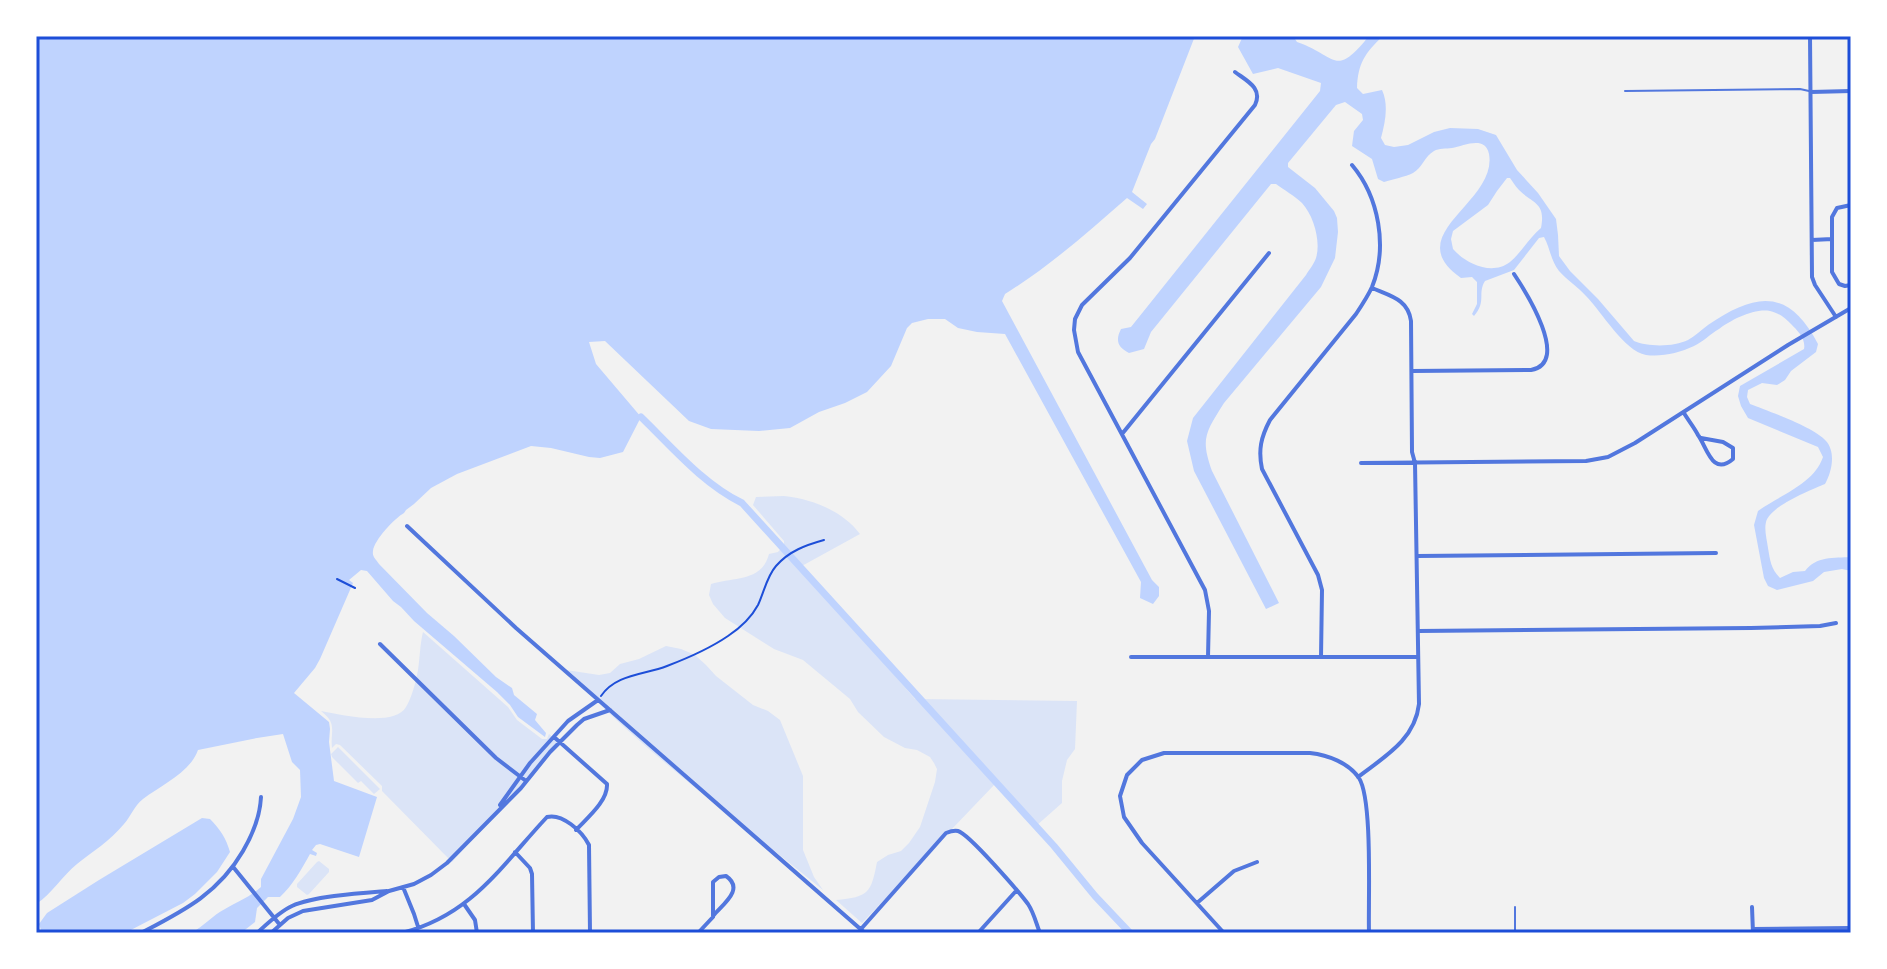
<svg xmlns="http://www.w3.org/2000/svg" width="1887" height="969" font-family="Helvetica,sans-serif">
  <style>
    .green { fill: #dbe4f7 }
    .water { fill: #bfd3fe; fill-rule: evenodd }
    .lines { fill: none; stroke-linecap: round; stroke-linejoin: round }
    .canal { stroke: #bfd3fe; stroke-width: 7 }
    .path { stroke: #1d4ed8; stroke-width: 2 }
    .service { stroke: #5277de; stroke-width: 2 }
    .minor { stroke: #5277de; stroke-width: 4 }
    .neatline { fill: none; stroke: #1d4ed8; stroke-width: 3 }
  </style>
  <rect width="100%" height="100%" fill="#f2f2f2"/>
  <path class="green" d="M 784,496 C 812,499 843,511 860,534 L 800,567 L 915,699 L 1077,701 L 1075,749 L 1067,760 L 1062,781 L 1062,803 L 1036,826 L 995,784 L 862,923 L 836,900 C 869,897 871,893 877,862 L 888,855 L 901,851 L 909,843 L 920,827 L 935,782 L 937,769 L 934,763 L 930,757 L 917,750 L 905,748 L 884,737 L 858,712 L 850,699 L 803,660 L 774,649 L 725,618 L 713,604 L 709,595 L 711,584 C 733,577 762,582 769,554 L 778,552 L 784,545 L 784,541 L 753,505 L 756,497 Z
    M 423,632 L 508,707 L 517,720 L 542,739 L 547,739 L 549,734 L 559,742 L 452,862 L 382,791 L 382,786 L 340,745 L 336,744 L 332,748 C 330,731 338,724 321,711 C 341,715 395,727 406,707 C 412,697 416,681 418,670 C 420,657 420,644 423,632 Z
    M 666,646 L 681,649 L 695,655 L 706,665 L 716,676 L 753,705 L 768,711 L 780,720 L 803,776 L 803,850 L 814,877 L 823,890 C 736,819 643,752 566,670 L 599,675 L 610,673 L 620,664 L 639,659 Z
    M 338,747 L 380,789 L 374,794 L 361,781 L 358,783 L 332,757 L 331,754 Z
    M 319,861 L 329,869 L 329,872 L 309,894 L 307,895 L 297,887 L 297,884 L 317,862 Z"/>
  <path class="water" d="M 36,36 L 1195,36 L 1155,139 L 1151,144 L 1132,192 L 1147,204 L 1143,209 L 1127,198 C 1088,232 1050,266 1005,294 L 1002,301 L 1152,580 L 1159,587 L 1159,596 L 1153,604 L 1140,598 L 1141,582 L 1005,334 L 977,332 L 958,328 L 945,319 L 928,319 L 912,323 L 907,328 L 891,366 L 867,392 L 845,403 L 819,412 L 790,428 L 759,431 L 711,429 L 689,421 L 605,341 L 589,342 L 596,364 L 641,417 L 623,452 L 600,458 L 589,457 L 551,448 L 531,446 L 457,474 L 431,488 L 414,504 L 406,510 L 404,513 C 395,518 374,540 373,551 C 372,557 376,559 379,564 L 427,613 L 454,636 L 496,677 L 512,688 L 514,695 L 537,714 L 535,720 L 546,733 L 545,737 L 518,717 L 510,705 L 497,692 L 414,621 L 401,607 L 393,601 L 367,571 L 361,570 L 349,580 L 353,583 L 320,659 L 315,668 L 294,693 L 329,722 L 330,729 L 329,742 L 334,781 L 377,797 L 359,857 L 320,844 L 316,845 L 312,850 L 317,853 L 316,856 L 310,854 C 301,870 293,885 280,897 L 268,897 L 257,908 L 255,922 L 241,933 L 191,933 C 204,926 213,915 225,909 C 239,901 248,898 261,887 L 261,879 L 293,819 L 301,797 L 300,770 L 292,762 L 283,734 L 257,738 L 198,750 C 190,773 161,785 143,799 C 134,806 131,816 124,824 C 110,841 92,852 77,864 C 62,876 52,894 36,904 Z
    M 1243,36 L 1293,36 L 1297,42 C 1338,56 1334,79 1369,36 L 1383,36 C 1365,53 1358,63 1357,88 L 1363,94 L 1382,90 C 1389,105 1385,123 1381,138 L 1385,145 L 1394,147 L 1408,145 L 1434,132 L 1450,128 L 1478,129 L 1496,135 L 1517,170 L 1538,193 L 1556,219 L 1558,235 L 1559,256 L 1570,271 L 1598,299 L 1634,341 C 1648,347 1674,347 1688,340 C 1695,336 1701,330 1708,325 C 1756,292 1789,288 1818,344 L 1816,352 L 1791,371 L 1785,380 L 1777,385 L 1762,383 L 1748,390 L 1747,397 L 1750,404 C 1768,411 1814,427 1826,441 C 1836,452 1832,472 1825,484 C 1811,490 1770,506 1766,522 C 1764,530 1767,540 1768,548 C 1770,560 1771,569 1780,578 L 1793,572 L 1805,571 C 1816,556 1834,558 1851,557 L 1851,571 L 1842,569 L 1824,572 L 1813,581 L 1777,590 L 1768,586 L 1764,578 L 1754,525 L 1758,511 C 1780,495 1814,484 1823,457 L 1818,447 L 1748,418 L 1741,406 L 1738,396 L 1740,386 L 1804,349 C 1806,339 1798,331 1791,324 C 1785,318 1779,313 1770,311 C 1754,308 1731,320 1719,329 C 1710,334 1703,342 1694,346 C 1679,353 1662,357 1646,355 C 1624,351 1602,312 1586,296 C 1578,287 1567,280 1559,271 C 1551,261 1550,248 1544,237 L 1539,238 L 1514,270 L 1485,281 C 1477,294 1487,301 1474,316 L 1472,314 L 1477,304 L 1477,282 L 1472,277 L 1461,278 C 1398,234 1498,203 1489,154 C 1485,135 1464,146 1452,148 C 1446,149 1439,148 1434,151 C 1425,156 1422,168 1413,173 C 1405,177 1393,179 1384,182 L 1378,179 L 1372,159 L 1352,146 L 1354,131 L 1363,120 L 1362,114 L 1345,102 L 1336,105 L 1288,163 L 1288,167 L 1315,188 L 1334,211 L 1337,218 L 1338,232 L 1335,258 L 1321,287 L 1224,403 C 1206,432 1200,438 1212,471 L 1279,603 L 1266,609 L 1194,471 L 1187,441 L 1193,418 L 1306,275 C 1309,270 1314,264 1316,258 C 1321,242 1314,216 1302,203 C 1295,196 1284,190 1276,184 L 1271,184 L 1151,332 L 1144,349 L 1129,353 C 1118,347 1115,341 1121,329 L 1131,327 L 1320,91 L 1321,83 L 1278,68 L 1253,74 L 1238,47 ZM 1507,178 L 1510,178 C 1513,182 1515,186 1519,190 C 1533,204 1546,202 1541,228 C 1529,238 1521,253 1510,262 C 1492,276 1466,264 1453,249 L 1451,239 L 1453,231 L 1488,205 L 1497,191 Z
    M 202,818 L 210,819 C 220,829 226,838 230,852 L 217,872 L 195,894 L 183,903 L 125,933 L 42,933 L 39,924 L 47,913 L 99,880 Z"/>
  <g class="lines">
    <path class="canal" d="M 641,417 C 673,448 702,483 742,503 L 1054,846 L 1095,896 L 1130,933"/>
    <path class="path" d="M 337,579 L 355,588
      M 601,696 C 616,674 644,675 667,666 C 688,658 709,649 728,636 C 740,628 751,618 758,605 C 764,592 767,576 776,566 C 789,551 806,545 824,540"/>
    <path class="service" d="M 1625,91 L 1800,89 L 1809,91
      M 1515,907 L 1515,933"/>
    <path class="minor" d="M 1810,36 L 1812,277 L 1815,285 L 1836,317
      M 1811,92 L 1851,91
      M 1851,205 L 1837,208 L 1832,217 L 1832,272 L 1839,284 L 1845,286 L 1851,285
      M 1812,240 L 1832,239
      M 1412,371 L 1531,370 C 1571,363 1526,292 1514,274
      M 1684,413 C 1688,420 1694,427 1698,435 C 1707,447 1712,477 1733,459 L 1733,448 L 1723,442 L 1701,438
      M 1122,434 L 1269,253
      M 1361,463 L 1586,461 L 1608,457 L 1635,443 L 1788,345 L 1851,308
      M 407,526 L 516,628 L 865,933
      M 1417,556 L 1716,553
      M 1418,631 L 1751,628 L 1820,626 L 1836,623
      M 380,644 L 496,758 L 526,781
      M 1131,657 L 1418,657
      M 1208,657 L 1209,611 L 1205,590 L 1078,352 L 1074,330 L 1075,319 L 1082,305 L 1130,258 L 1255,105 C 1263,88 1247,81 1235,72
      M 1321,657 L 1322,590 L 1318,575 L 1262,469 C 1258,450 1261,437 1270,420 L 1356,314 C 1362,305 1368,296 1372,287 C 1388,247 1379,197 1352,165
      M 554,737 L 607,784 C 608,801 587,818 576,830
      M 1358,777 C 1384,757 1415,740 1419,704 L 1415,463 L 1412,452 L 1411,321 C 1408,299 1390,296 1372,288
      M 500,805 L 530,763 L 568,721 L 598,700
      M 515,852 L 530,868 L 532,874 L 533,933
      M 234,868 L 280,925
      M 726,876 C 745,889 723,904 713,916 L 713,882 L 719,877 Z
      M 403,887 L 414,914 L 420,933
      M 1197,903 L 1234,871 L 1257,862
      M 464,904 L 475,920 L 477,933
      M 1752,907 L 1753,933
      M 861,929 L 946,833 C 951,831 954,830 958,831 C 969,834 1019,892 1028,904 C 1034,913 1036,923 1040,933
      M 1753,929 L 1851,928
      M 141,933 C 183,911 218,894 243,851 C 253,834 260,817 261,797
      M 257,933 C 268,923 279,912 292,906 C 314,896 362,893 387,891
      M 271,933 L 288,918 L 303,911 L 372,900 L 389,891 L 414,884 L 431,875 L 447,863 L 521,788 L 550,752 L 577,725 L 584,719 L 610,710
      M 402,933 C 472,915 501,866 547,817 C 562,813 582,831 589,845 L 590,933
      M 698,933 L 713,917
      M 978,933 L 1016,891
      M 1224,933 L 1142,843 L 1124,817 L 1120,796 L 1127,775 L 1142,760 L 1164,753 L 1310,753 C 1328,755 1349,763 1359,778 C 1373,800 1368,902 1369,933"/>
  </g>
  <rect width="1887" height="969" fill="none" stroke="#ffffff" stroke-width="76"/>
  <rect x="38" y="38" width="1811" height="893" class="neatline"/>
</svg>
